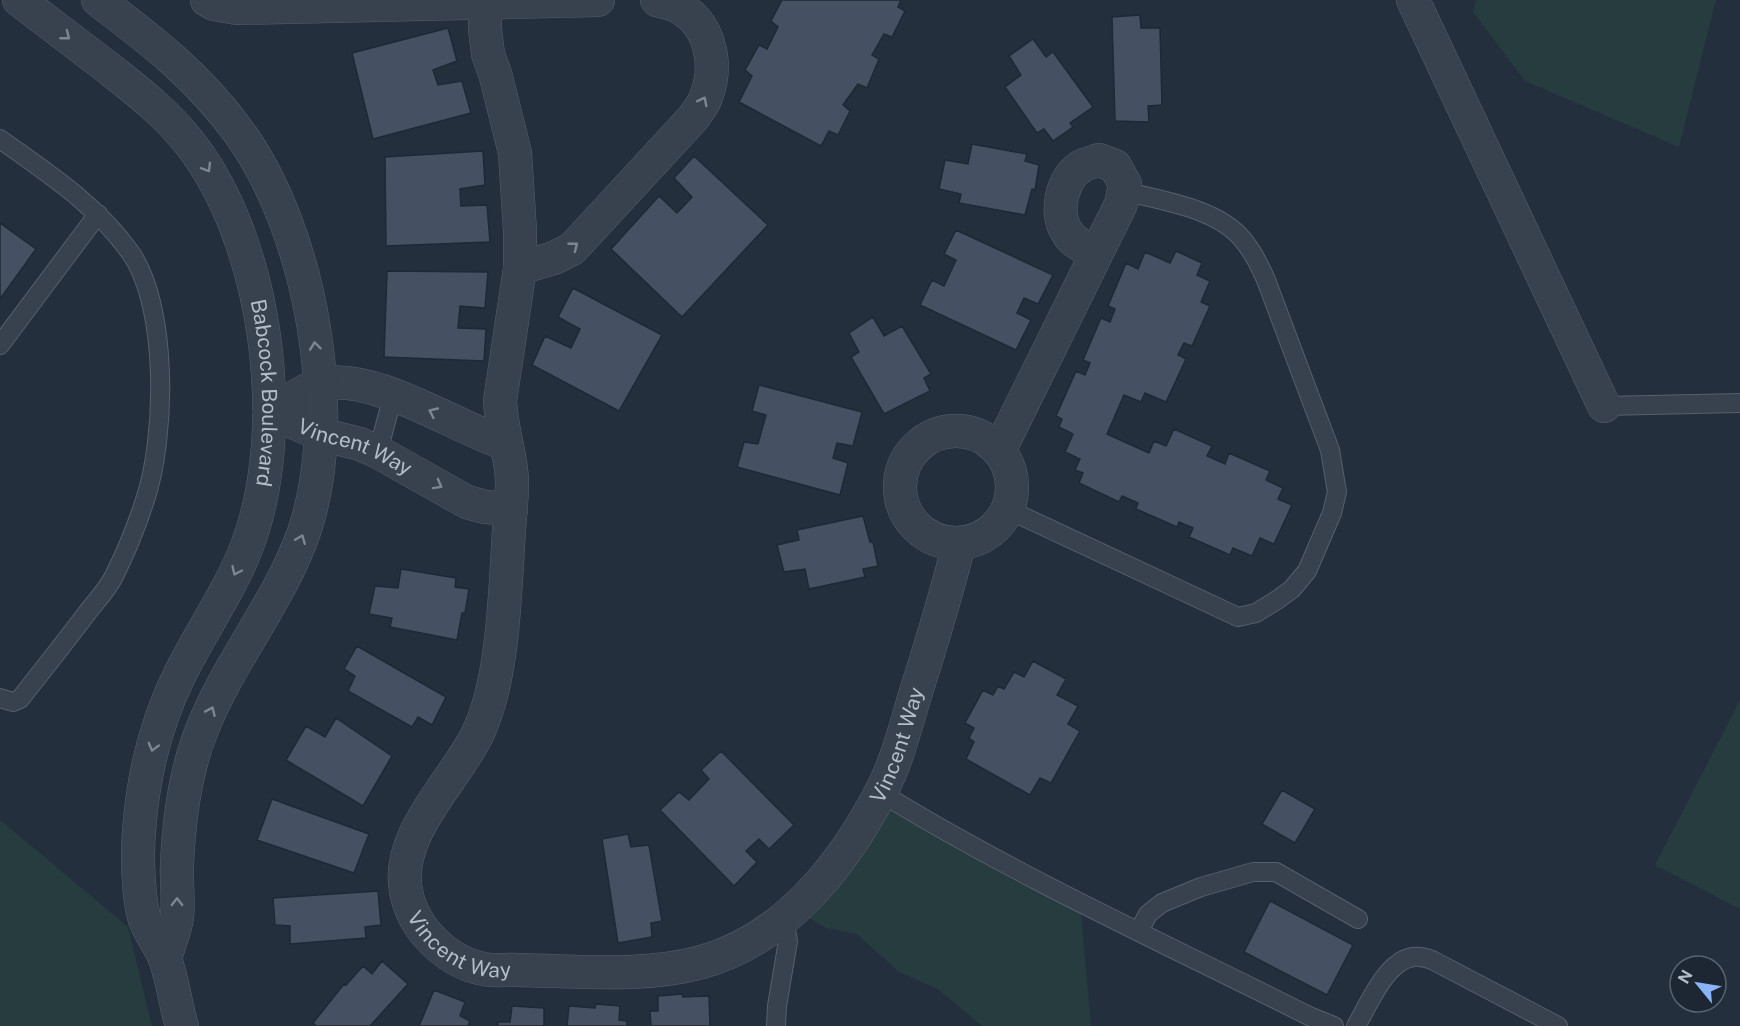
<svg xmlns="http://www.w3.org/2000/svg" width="1740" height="1026" font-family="'Public Sans',sans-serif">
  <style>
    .green { fill: #263c3f }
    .building { fill: #455162; stroke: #1f2835; stroke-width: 1.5 }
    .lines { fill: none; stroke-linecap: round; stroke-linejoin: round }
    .service-casing { stroke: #565f6c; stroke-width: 20 }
    .minor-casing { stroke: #565f6c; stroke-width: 34 }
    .tertiary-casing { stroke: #565f6c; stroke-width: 34 }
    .service { stroke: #38414e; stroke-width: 18 }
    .minor { stroke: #38414e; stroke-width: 33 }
    .tertiary { stroke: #38414e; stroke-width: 33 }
    .oneway { stroke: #7c8592 }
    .labels { text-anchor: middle; stroke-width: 4.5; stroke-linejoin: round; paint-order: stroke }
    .street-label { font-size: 21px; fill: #b4bcc9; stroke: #1d2633 }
  </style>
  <rect width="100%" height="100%" fill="#242f3e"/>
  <path class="green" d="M 1476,0 L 1716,0 L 1679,147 L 1525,81 L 1473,12 Z
    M 1740,700 L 1740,909 L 1655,865 Z
    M 881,793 L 1080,902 L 1091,1026 L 982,1026 L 938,989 L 899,972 L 857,934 L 826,928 L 794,909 Z
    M 0,820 L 128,927 L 152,1026 L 0,1026 Z"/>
  <path class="building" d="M 782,0 L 901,0 L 898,7 L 905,11 L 892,37 L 884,34 L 872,55 L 879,59 L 867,88 L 858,84 L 843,105 L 850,111 L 838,135 L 829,131 L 821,146 L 739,102 L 752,76 L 745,70 L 759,45 L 767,49 L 778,27 L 771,21 Z
    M 1140,15 L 1141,28 L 1160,28 L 1162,105 L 1148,106 L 1149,122 L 1115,121 L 1112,17 Z
    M 448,28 L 457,61 L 433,70 L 438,85 L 462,81 L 471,113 L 373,139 L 352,53 Z
    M 1033,39 L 1046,57 L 1053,52 L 1093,107 L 1070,123 L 1073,127 L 1053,141 L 1044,129 L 1037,133 L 1005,87 L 1021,75 L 1009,56 Z
    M 972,144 L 1027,154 L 1025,161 L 1039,165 L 1035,190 L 1032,189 L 1025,215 L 959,203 L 961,194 L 939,189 L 945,160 L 968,164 Z
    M 483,151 L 485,185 L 460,189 L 461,206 L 487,205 L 490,242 L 386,246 L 385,157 Z
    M 694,156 L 768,225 L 682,317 L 611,249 L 659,196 L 677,213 L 692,197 L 674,178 Z
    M 0,223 L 36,249 L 0,299 Z
    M 956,230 L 1053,275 L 1038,304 L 1024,298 L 1017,313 L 1031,320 L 1016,350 L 920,305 L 932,280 L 944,286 L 956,260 L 944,254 Z
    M 1176,251 L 1202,263 L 1197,275 L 1210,281 L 1201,302 L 1210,306 L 1192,346 L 1184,343 L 1178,355 L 1186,359 L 1166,402 L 1145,393 L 1141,402 L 1124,395 L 1107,434 L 1149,453 L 1154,441 L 1166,446 L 1174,429 L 1212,446 L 1207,456 L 1225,464 L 1229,453 L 1270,471 L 1266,480 L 1283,488 L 1278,499 L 1292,505 L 1274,544 L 1260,538 L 1252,556 L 1233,548 L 1230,555 L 1189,537 L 1193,528 L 1179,522 L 1177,527 L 1136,509 L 1138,503 L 1122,496 L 1119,502 L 1079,483 L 1083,473 L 1075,470 L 1080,459 L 1065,452 L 1073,434 L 1059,427 L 1062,419 L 1056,416 L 1076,371 L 1085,375 L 1090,363 L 1083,360 L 1101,318 L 1110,322 L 1115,309 L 1108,306 L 1126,263 L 1138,269 L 1145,252 L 1170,263 Z
    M 387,271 L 488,272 L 485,308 L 460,306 L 458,328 L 486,329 L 484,361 L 384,357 Z
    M 573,288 L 662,335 L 619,411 L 532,365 L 545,336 L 571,348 L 580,329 L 558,317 Z
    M 873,317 L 884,336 L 902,326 L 931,374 L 924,378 L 930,391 L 884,414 L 851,357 L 859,352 L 849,333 Z
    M 759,385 L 862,412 L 853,446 L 837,443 L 833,458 L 848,463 L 840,495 L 737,467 L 744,442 L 758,444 L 766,415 L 752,411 Z
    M 863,516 L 870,542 L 873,542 L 878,566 L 863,569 L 865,577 L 809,589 L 805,569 L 784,572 L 777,545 L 799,540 L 797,530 Z
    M 401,569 L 456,578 L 455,587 L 469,589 L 465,613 L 462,613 L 457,640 L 390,627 L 392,618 L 369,614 L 375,586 L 398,588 Z
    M 357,646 L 446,697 L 432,725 L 418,717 L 412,727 L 348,691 L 355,676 L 344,669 Z
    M 1033,661 L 1066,679 L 1057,695 L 1078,706 L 1068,724 L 1080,731 L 1051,783 L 1040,778 L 1030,795 L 966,759 L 974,742 L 969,738 L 974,728 L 965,723 L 983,690 L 993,695 L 998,686 L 1004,689 L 1014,672 L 1024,677 Z
    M 336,718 L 392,756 L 363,806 L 286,760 L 306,726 L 325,737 Z
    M 721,751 L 794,825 L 769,849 L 759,839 L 746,851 L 757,862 L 734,886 L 660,810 L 679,792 L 689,800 L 709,779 L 701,770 Z
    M 1282,790 L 1315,809 L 1295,843 L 1262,824 Z
    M 272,799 L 369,834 L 354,873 L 257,840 Z
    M 628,834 L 631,847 L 649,845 L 662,921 L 651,923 L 652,937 L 618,943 L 602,839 Z
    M 378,891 L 381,925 L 365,927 L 366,938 L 290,944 L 290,926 L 275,925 L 273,898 Z
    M 1270,901 L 1353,945 L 1327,995 L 1244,952 Z
    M 382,961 L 408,984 L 370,1026 L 316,1026 L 313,1023 L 344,984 L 346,985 L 363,966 L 372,974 Z
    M 434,990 L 465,1002 L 460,1016 L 470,1021 L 468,1026 L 419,1026 Z
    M 682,994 L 683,997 L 709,996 L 710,1026 L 651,1026 L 650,1011 L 658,1011 L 658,996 Z
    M 596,1004 L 620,1006 L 619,1020 L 627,1021 L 627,1026 L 567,1026 L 569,1006 L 595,1008 Z
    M 512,1006 L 544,1008 L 544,1026 L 498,1026 L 498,1022 L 510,1022 Z"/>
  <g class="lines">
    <g class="service-casing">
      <path id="service" d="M 0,139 C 47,173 96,204 130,252 C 169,307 166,438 145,500 C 137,525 126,552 114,576 C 108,589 96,601 87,613 C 65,642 43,670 20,699 L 13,702 L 0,698
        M 0,345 L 98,214
        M 1604,406 L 1740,403
        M 378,452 L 393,395
        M 1007,509 L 1238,617 L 1256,613 L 1277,600 L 1292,589 L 1307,571 L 1332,513 L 1337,492 L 1330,450 L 1266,280 C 1260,266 1253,252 1243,240 C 1218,208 1161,201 1124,191
        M 881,793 C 1018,877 1166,944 1309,1016 L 1334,1026
        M 1139,931 L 1148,914 L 1162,903 L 1201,887 L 1253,872 L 1276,872 L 1358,919
        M 776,1026 L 777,1006 L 788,941 L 784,919
        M 1356,1026 C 1369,1004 1386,961 1413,957 C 1419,956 1427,958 1432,960 L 1558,1026"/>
    </g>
    <g class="minor-casing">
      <g id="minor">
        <path d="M 207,0 L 214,4 L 237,8 L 598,0"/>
        <path d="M 1413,0 L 1604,406"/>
        <path id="s1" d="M 485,2 L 485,29 L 488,54 L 496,77 L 515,153 L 520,231 L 520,268 L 500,401 C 501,424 508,446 511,469 C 514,489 510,510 509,530 C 505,590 504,678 478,733 C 455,781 395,834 406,891 C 413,930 450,966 491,970 C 499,971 509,969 518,970 C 579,971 643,978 702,962 C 785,939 843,865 881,792 C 897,762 905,728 915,695 C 931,645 946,595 959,544"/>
        <path d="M 520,268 L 554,258 L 572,249 L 694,117 C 698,110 704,104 706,97 C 719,63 710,22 675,5 C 669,3 663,2 657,0"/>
        <path id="s2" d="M 269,412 L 320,434 L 360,444 L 378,452 L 467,502 L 485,507 L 511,509"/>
        <path d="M 269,412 C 283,405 308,387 322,384 C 375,373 455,427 506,444"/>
        <circle cx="956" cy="487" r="56"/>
        <path d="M 999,451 L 1121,204 L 1125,184 L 1115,166 L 1099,160 C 1094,162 1087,163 1082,166 C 1062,177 1054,213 1067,232 C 1073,243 1086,248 1096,254"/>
      </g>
    </g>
    <g class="tertiary-casing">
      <g id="tertiary">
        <path id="s3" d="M 19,0 C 48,22 78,45 107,67 C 136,90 165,112 188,141 C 267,239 292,429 247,546 C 230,591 201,631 180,674 C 156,722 143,777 139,831 C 137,855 138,894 144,917 C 148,932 160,944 165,959 C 173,980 175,1004 182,1026"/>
        <path d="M 98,0 C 152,41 198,76 238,131 C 311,230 344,415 304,532 C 279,603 228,662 201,732 C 185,773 179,819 177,864 C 176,881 179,900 177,917 C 175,931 169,945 165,958"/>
      </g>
    </g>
    <use href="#service" class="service"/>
    <use href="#minor" class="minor"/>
    <use href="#tertiary" class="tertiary"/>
  </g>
  <defs><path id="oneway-chevron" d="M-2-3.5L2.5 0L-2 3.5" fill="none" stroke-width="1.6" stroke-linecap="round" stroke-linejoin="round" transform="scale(1.5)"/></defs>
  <g class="oneway">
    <use href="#oneway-chevron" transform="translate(66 36) rotate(38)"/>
    <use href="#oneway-chevron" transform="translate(703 101) rotate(-63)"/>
    <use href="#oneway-chevron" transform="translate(207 168) rotate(59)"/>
    <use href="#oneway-chevron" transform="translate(574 246) rotate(-38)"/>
    <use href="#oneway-chevron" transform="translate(315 346) rotate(-97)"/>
    <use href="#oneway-chevron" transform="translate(433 412) rotate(-155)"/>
    <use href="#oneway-chevron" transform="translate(438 485) rotate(29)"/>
    <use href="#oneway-chevron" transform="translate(301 539) rotate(-68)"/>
    <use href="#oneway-chevron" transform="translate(236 571) rotate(115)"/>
    <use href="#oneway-chevron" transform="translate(211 711) rotate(-66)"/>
    <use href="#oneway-chevron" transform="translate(153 747) rotate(105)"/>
    <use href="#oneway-chevron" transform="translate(177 902) rotate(-90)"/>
  </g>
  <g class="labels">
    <g class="street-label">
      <text dy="7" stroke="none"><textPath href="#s3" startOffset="489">Babcock Boulevard</textPath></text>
      <text dy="7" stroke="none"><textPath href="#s2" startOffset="93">Vincent Way</textPath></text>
      <text dy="7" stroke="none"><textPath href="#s1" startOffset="1558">Vincent Way</textPath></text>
      <text dy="7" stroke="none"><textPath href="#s1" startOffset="1002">Vincent Way</textPath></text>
    </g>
  </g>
  <g transform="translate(1698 984) rotate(300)"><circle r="28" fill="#1d2633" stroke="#59626f" stroke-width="1.5"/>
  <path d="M0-4.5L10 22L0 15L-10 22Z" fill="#8ab4f8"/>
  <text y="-9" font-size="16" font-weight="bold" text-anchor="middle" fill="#b4bcc9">N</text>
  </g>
</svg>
